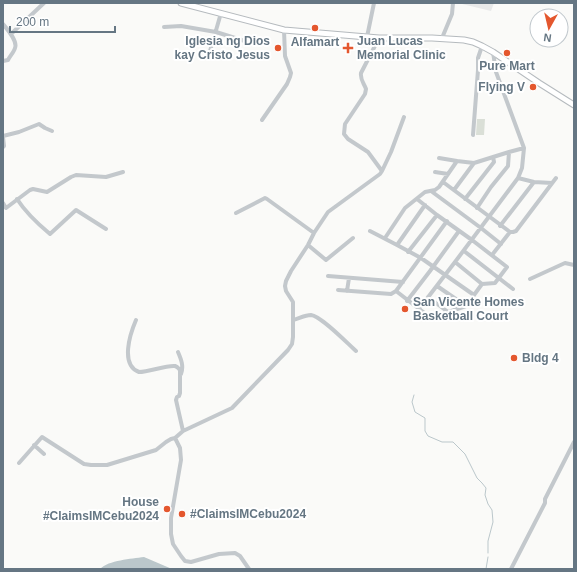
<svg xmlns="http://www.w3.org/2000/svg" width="577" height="572" font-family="Helvetica,sans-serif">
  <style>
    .built { fill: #e8e9e9 }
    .green { fill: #dadfd7 }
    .water { fill: #bbc7cb }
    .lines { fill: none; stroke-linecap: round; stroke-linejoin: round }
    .stream { stroke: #bbc7cb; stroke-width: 1 }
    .major-casing { stroke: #b5babe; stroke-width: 7 }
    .minor { stroke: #c3c8cc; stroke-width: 4 }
    .major { stroke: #fff; stroke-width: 5 }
    .poi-dot { fill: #e4572e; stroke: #fff; stroke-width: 1.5 }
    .labels { text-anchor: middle; stroke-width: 4; stroke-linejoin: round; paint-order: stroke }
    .poi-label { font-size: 12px; font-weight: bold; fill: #657683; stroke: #fff; text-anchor: start }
  </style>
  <rect width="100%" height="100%" fill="#fafaf8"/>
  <path class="built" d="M 458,3 L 494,3 L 491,11 Z"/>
  <path class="green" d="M 477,119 L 485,119 L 484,135 L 476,135 Z"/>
  <path class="water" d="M 144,557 L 172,569 L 100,569 C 109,560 131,559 144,557 Z"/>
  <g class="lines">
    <path class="stream" d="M 414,395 L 412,402 L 415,412 L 425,418 L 425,431 L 428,436 L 442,442 L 453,442 L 465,454 L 477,478 L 482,483 L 486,488 L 485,495 L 488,504 L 492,510 L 493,522 L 488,541 L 488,553
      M 486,569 L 488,557"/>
    <g class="major-casing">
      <path id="major" d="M 181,3 L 284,30 L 379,38 L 432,38 L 464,40 L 473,42 L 482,46 L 493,52 L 539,83 L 574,105"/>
    </g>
    <path class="minor" d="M 3,24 C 7,29 18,41 15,48 C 14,52 10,56 8,60 L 3,61
      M 164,27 L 181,26 L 216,32 L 248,42
      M 11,34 L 44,3
      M 367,37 L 374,3
      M 442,38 L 452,14 L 453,3
      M 208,58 L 221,13
      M 262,120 L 287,84 L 290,77 L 291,73 L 285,56 L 284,30
      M 473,135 L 478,70 L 478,58 L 482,46
      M 3,136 L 19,132 L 39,124 L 45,128 L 52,131
      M 3,137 L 4,146 L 3,147
      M 439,158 L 457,161
      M 382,171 L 391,152 L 404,117
      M 435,172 L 448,174
      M 518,178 L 534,182 L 552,183
      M 443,182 L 510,232
      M 454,190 L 474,163
      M 431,191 L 481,228 L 501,244
      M 17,199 C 26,213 38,224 50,234 L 76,210 L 106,229
      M 417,199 L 437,215 L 472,240 L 507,267 L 495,283 L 482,284 L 466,306 L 431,318 L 396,291 L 447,221
      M 465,199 L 494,162 L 493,157
      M 3,203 L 6,208 L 30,190 L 33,189 L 47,192 L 71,177 L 76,175 L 106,177 L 123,172
      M 425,205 L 397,245 L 421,258 L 474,295
      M 477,208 L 491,187 L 508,166 L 509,152
      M 236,213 L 265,198 L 267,199 L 314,233
      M 500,226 L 534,182
      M 370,231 L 397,245
      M 385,238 L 405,208 L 425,192 L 435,190 L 439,187 L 457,161 L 474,163 L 509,152 L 524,148
      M 308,245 L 326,260 L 353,238
      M 464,251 L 513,289
      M 408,252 L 437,215
      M 492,255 L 510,232 L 513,232 L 516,231 L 556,178
      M 455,262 L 482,284
      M 328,276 L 403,282
      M 530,279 L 565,263 L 574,265
      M 437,286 L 466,306
      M 338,290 L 391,294 L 396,291
      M 347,291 L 349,278
      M 428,297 L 448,312
      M 407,301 L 430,271 L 459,231
      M 419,309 L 455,262 L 518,178 L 522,168 L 524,148 L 496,72 L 493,52
      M 136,320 C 130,334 120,365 139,372 C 149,372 166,365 175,366 C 178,367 178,368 180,370 L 180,393 L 179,396 L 177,397 L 176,400 L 183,431
      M 293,320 C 299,319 304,315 311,315 C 321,316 348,344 356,351
      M 178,352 C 181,359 184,366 181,374
      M 175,438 L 180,448 L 181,460 L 171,518 L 171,534 L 173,544 L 181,556 L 185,561 L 191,562 L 219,554 L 235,553 L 240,556 L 249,569
      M 34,445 L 44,454
      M 19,463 L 42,437 L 84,464 L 91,465 L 107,465 L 156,450 L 166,442 L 171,439 L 175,438 L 183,431 L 232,408 L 288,350 L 292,344 L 293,337 L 293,302 L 286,291 L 285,286 L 286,281 L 291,271 L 308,245 L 314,233 L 328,212 L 380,174 L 382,171 L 368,152 L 348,139 L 344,134 L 345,124 L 365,94 L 366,89 C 364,83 360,80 361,73 L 379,38
      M 511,569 L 545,503 L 545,499 L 574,442"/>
    <use href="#major" class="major"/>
  </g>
  <g class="poi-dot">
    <circle cx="315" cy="28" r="4"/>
    <circle cx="278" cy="48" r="4"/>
    <path d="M346 42h4v4h4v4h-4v4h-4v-4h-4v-4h4z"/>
    <circle cx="507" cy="53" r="4"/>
    <circle cx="533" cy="87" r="4"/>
    <circle cx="405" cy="309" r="4"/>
    <circle cx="514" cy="358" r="4"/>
    <circle cx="167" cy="509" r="4"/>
    <circle cx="182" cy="514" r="4"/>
  </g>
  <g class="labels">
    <g class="poi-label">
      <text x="270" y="45" text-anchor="end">Iglesia ng Dios<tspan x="270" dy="14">kay Cristo Jesus</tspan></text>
      <text x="357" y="45">Juan Lucas<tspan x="357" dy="14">Memorial Clinic</tspan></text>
      <text x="315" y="46" text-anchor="middle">Alfamart</text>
      <text x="507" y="70" text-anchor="middle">Pure Mart</text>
      <text x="525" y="91" text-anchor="end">Flying V</text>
      <text x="413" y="306">San Vicente Homes<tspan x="413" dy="14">Basketball Court</tspan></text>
      <text x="522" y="362">Bldg 4</text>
      <text x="159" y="506" text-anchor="end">House<tspan x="159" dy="14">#ClaimsIMCebu2024</tspan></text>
      <text x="190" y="518">#ClaimsIMCebu2024</text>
    </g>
  </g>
  <rect width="577" height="572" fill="none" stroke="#657683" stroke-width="8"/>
  <g transform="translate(549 28) rotate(188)"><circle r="19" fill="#ffffff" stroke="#c1c8cd"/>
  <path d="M0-3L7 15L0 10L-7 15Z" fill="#e4572e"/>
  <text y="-6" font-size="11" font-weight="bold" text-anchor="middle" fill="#657683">N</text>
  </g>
  <path d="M10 26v6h105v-6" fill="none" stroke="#657683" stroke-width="2"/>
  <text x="16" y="26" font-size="12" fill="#657683" stroke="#ffffff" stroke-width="3" paint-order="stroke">200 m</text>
</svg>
